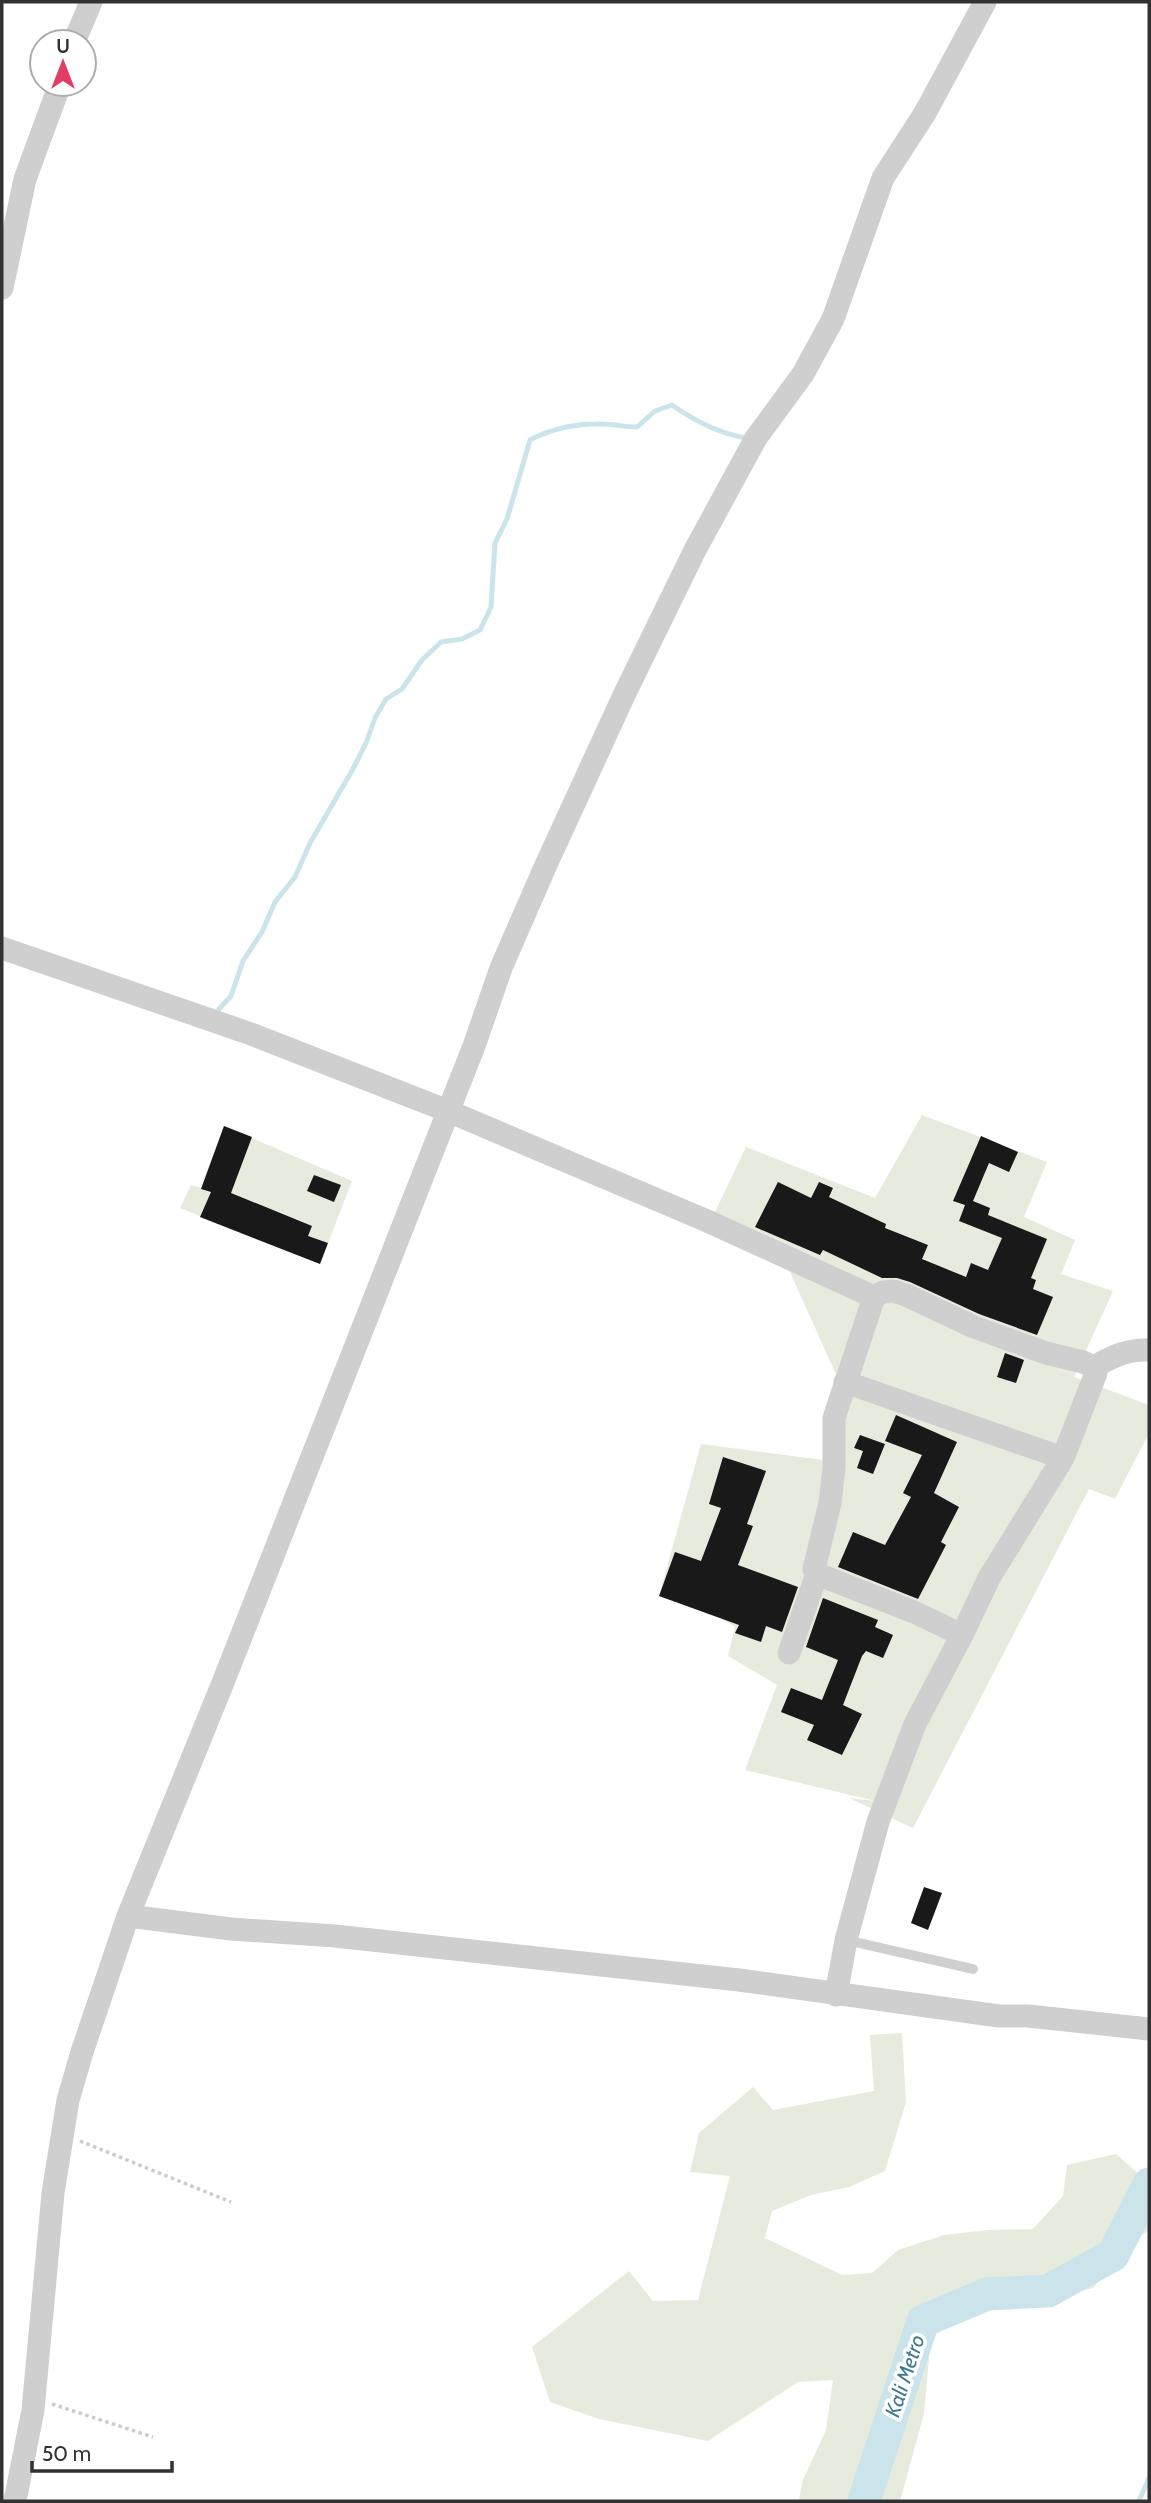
<svg xmlns="http://www.w3.org/2000/svg" width="1151" height="2503" font-family="Cabin,sans-serif">
  <style>
    .green { fill: #e7ebde }
    .lines { fill: none; stroke-linecap: round; stroke-linejoin: round }
    .stream { stroke: #cbe4eb; stroke-width: 5 }
    .river { stroke: #cbe4eb; stroke-width: 33 }
    .building { fill: #191919 }
    .path { stroke: #ccc; stroke-width: 3.5; stroke-dasharray: 3.5 3.5; stroke-linecap: butt }
    .lane { stroke: #cfcfcf; stroke-width: 10 }
    .street { stroke: #cfcfcf; stroke-width: 23 }
    .labels { text-anchor: middle; stroke-width: 7; stroke-linejoin: round; paint-order: stroke }
    .water-label { font-size: 21px; font-style: italic; fill: #3f7a8c; stroke: #fff }
  </style>
  <rect width="100%" height="100%" fill="#fff"/>
  <path class="green" d="M 922,1115 L 1047,1162 L 1024,1217 L 1075,1240 L 1061,1274 L 1113,1291 L 1074,1377 L 1149,1405 L 1149,1433 L 1115,1499 L 1089,1489 L 913,1828 L 849,1798 L 876,1801 L 745,1770 L 777,1685 L 728,1656 L 735,1627 L 719,1617 L 659,1596 L 701,1444 L 831,1461 L 839,1381 L 785,1261 L 706,1231 L 746,1147 L 875,1198 Z
    M 224,1126 L 352,1181 L 320,1264 L 180,1208 L 191,1185 L 201,1188 Z
    M 902,2033 L 906,2102 L 885,2171 L 849,2187 L 811,2195 L 772,2211 L 765,2238 L 842,2275 L 872,2273 L 898,2250 L 944,2235 L 988,2230 L 1033,2229 L 1063,2196 L 1067,2165 L 1116,2154 L 1149,2183 L 1149,2230 L 1140,2236 L 1093,2288 L 1046,2300 L 987,2294 L 923,2321 L 929,2359 L 924,2414 L 900,2501 L 799,2501 L 802,2482 L 826,2430 L 833,2380 L 798,2382 L 708,2441 L 599,2419 L 550,2402 L 532,2347 L 629,2271 L 653,2301 L 698,2300 L 730,2176 L 690,2172 L 699,2133 L 753,2087 L 773,2110 L 874,2091 L 870,2035 Z"/>
  <g class="lines">
    <path class="stream" d="M 219,1009 L 231,996 L 243,961 L 262,932 L 275,902 L 295,877 L 310,843 L 353,769 L 366,743 L 375,718 L 386,699 L 402,689 L 422,660 L 441,642 L 462,639 L 480,630 L 491,607 L 495,543 L 507,519 L 530,440 C 551,429 572,424 597,424 C 610,423 623,427 637,427 L 655,411 L 672,405 C 695,421 719,434 747,438
      M 1139,2501 L 1149,2478"/>
    <path class="river" d="M 864,2501 L 923,2321 L 987,2294 L 1048,2291 L 1113,2255 L 1149,2184"/>
  </g>
  <path class="building" d="M 224,1126 L 252,1137 L 231,1193 L 312,1226 L 308,1236 L 328,1243 L 320,1264 L 200,1217 L 211,1192 L 201,1189 Z
    M 981,1136 L 1018,1152 L 1009,1172 L 989,1163 L 973,1201 L 990,1208 L 988,1215 L 1047,1239 L 1031,1278 L 1036,1280 L 1033,1289 L 1053,1297 L 1037,1335 L 979,1314 L 910,1282 L 897,1278 L 882,1278 L 823,1250 L 820,1255 L 755,1227 L 778,1182 L 811,1198 L 819,1182 L 833,1188 L 829,1197 L 886,1224 L 885,1228 L 928,1245 L 922,1259 L 966,1277 L 971,1263 L 988,1270 L 1002,1238 L 959,1221 L 965,1205 L 953,1201 Z
    M 314,1175 L 341,1185 L 334,1202 L 307,1191 Z
    M 1005,1353 L 1024,1360 L 1016,1383 L 997,1377 Z
    M 896,1415 L 957,1442 L 934,1493 L 959,1507 L 941,1542 L 946,1545 L 918,1599 L 838,1567 L 853,1532 L 885,1545 L 911,1497 L 903,1493 L 922,1455 L 885,1441 Z
    M 860,1435 L 885,1444 L 873,1474 L 857,1468 L 863,1451 L 854,1448 Z
    M 723,1457 L 766,1471 L 747,1524 L 753,1526 L 738,1565 L 798,1587 L 782,1632 L 766,1626 L 761,1642 L 735,1633 L 739,1625 L 659,1596 L 675,1552 L 701,1561 L 721,1508 L 709,1504 Z
    M 823,1598 L 878,1620 L 875,1627 L 893,1635 L 883,1658 L 866,1651 L 862,1656 L 843,1705 L 862,1714 L 842,1755 L 807,1740 L 814,1725 L 781,1712 L 791,1688 L 822,1700 L 838,1660 L 806,1647 Z
    M 924,1887 L 942,1893 L 928,1930 L 911,1923 Z"/>
  <g class="lines">
    <path class="path" d="M 80,2141 L 231,2202
      M 52,2404 L 153,2437"/>
    <path class="lane" d="M 846,1940 L 973,1969"/>
    <path class="street" d="M 74,42 L 91,2
      M 2,288 L 25,179 L 60,84
      M 2,948 L 251,1034 L 448,1111 L 705,1220 L 874,1297 L 883,1292 L 893,1291 L 906,1295 L 974,1327 L 1046,1353 L 1083,1362 L 1094,1367 L 1096,1373 L 1063,1458 L 989,1578 L 962,1635 L 915,1724 L 878,1822 L 846,1940 L 836,1995
      M 874,1297 L 834,1418 L 834,1467 L 830,1503 L 814,1569 L 817,1574 L 914,1612 L 962,1635
      M 1094,1367 C 1113,1356 1128,1349 1149,1350
      M 845,1382 L 1063,1458
      M 789,1653 L 817,1574
      M 128,1916 L 231,1929 L 335,1936 L 739,1980 L 999,2016 L 1028,2016 L 1149,2029
      M 15,2501 L 33,2410 L 53,2193 L 68,2100 L 82,2052 L 128,1916 L 222,1685 L 474,1046 L 501,968 L 545,867 L 625,693 L 695,550 L 756,438 L 803,374 L 833,319 L 883,178 L 925,113 L 985,2"/>
  </g>
  <g class="labels">
    <g class="water-label">
      <text transform="translate(905 2376) rotate(-72)" y="7">Kali Metro</text>
    </g>
  </g>
  <rect width="1151" height="2503" fill="none" stroke="#323232" stroke-width="7"/>
  <g transform="translate(63 63)"><circle r="33" fill="#ffffff" stroke="#adadad" stroke-width="2"/>
  <path d="M0-5L12 26L0 18L-12 26Z" fill="#e13c63"/>
  <text y="-10" font-size="19" font-weight="bold" text-anchor="middle" fill="#323232">U</text>
  </g>
  <path d="M32 2461v10h140v-10" fill="none" stroke="#323232" stroke-width="3.5"/>
  <text x="42" y="2461" font-size="21" fill="#323232" stroke="#ffffff" stroke-width="5" paint-order="stroke">50 m</text>
</svg>
